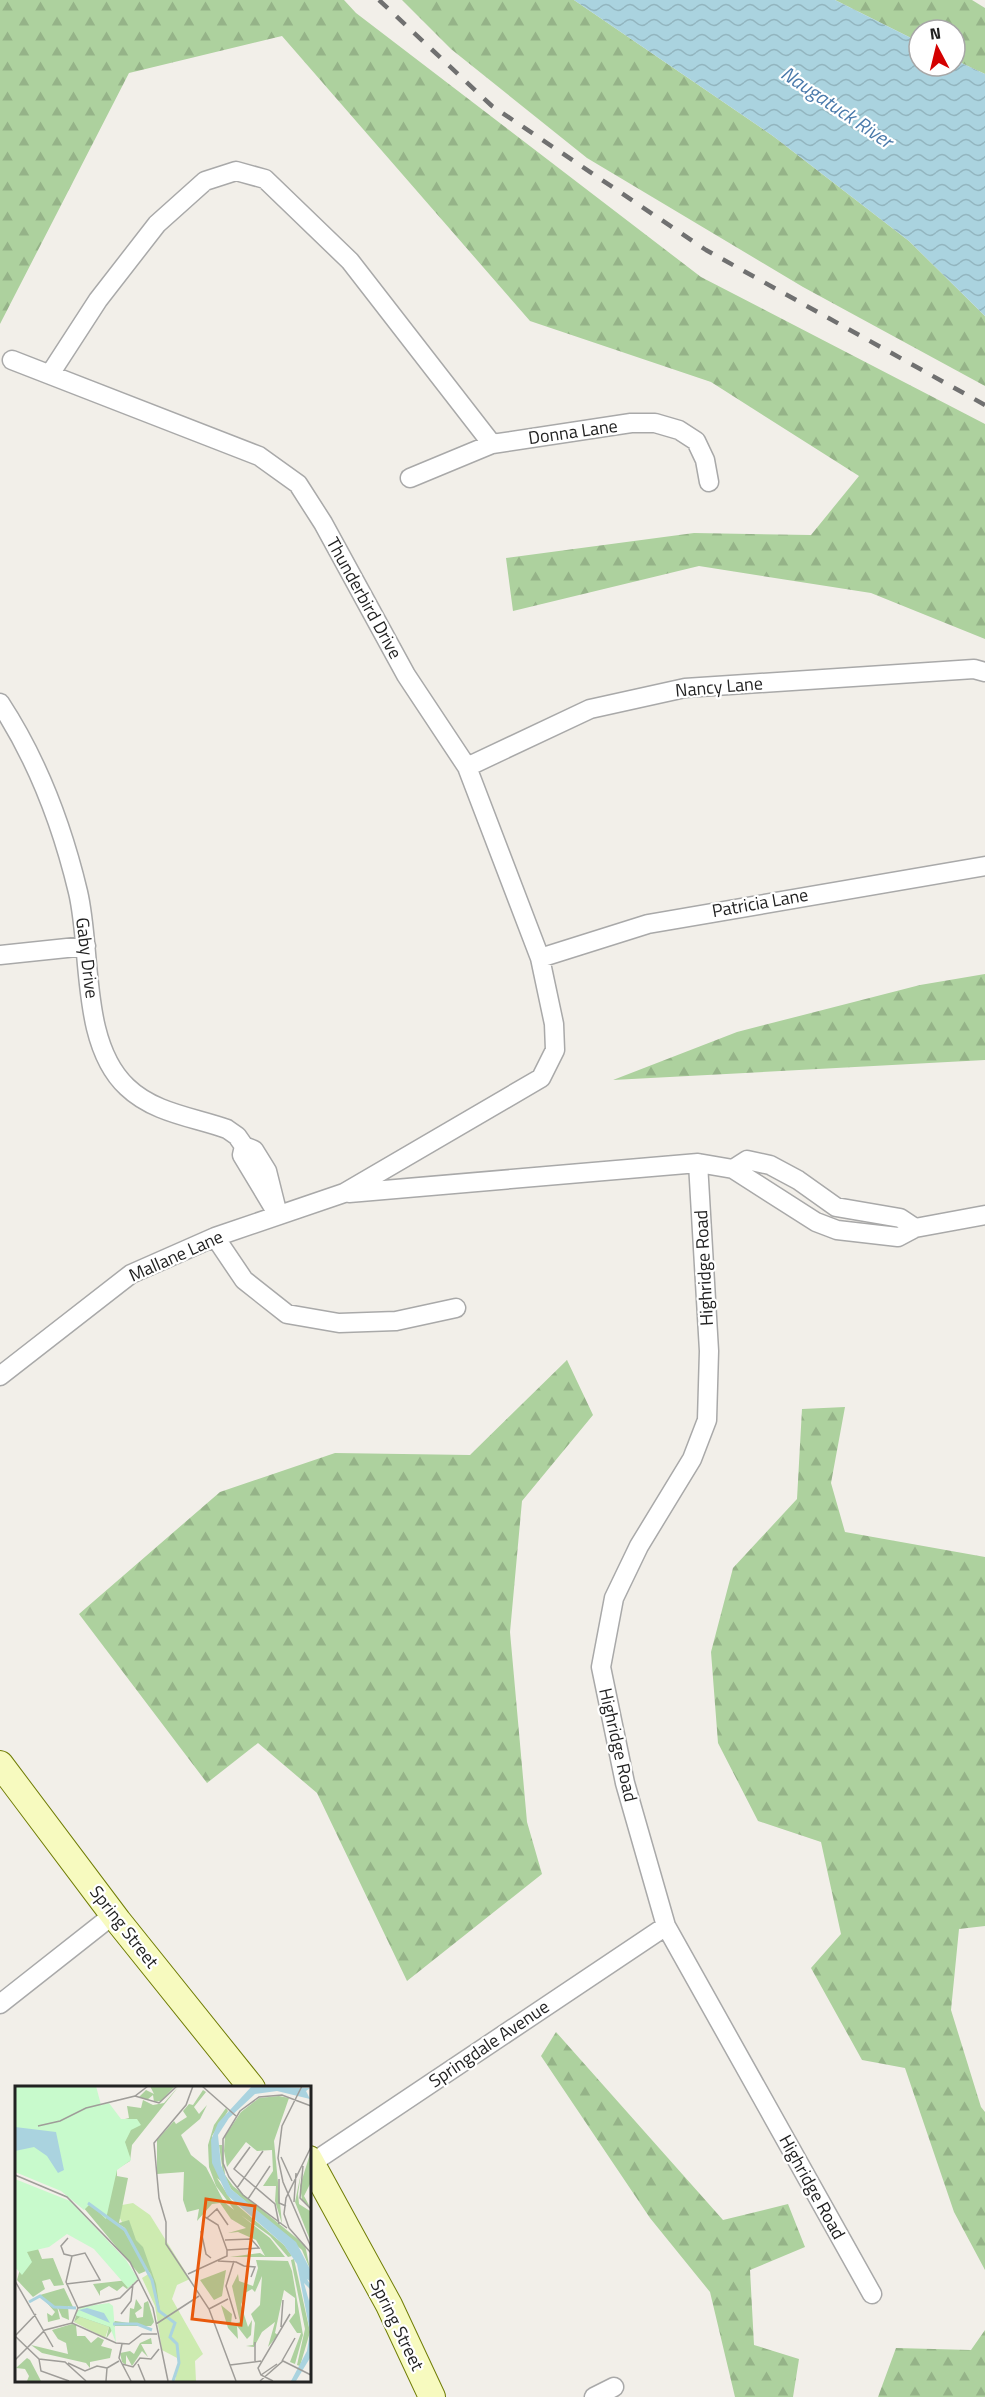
<svg xmlns="http://www.w3.org/2000/svg" width="985" height="2397" font-family="'Titillium Web',sans-serif">
  <style>
    .forest { fill: url(#forest-firs) }
    .water { fill: url(#water-waves) }
    .lines { fill: none; stroke-linecap: round; stroke-linejoin: round }
    .minor-casing { stroke: #a9a9a9; stroke-width: 21 }
    .secondary-casing { stroke: #707d05; stroke-width: 28 }
    .minor { stroke: #fff; stroke-width: 18 }
    .secondary { stroke: #f7fabf; stroke-width: 26 }
    .rail { stroke: #707070; stroke-width: 4.5; stroke-dasharray: 12 12; stroke-linecap: butt }
    .labels { text-anchor: middle; stroke-width: 4.5; stroke-linejoin: round; paint-order: stroke }
    .street-label { font-size: 18px; fill: #222; stroke: #fff }
    .water-label { font-size: 20px; font-style: italic; fill: #4a7aab; stroke: #fff }
    .inset-river { fill: none; stroke: #aad3df; stroke-width: 3 }
    .inset-road { fill: none; stroke: #9f9d99; stroke-width: 1.5 }
    .view { fill: #e8590c; fill-opacity: 0.15; stroke: #e8590c; stroke-width: 3 }
    .inset-edge { fill: none; stroke: #222; stroke-width: 3 }
  </style>
  <defs>
    <pattern id="forest-firs" width="22" height="20" patternUnits="userSpaceOnUse" patternTransform="scale(1.5)"><rect width="22" height="20" fill="#add19e"/><path d="M5 1l3.5 6h-7zM16 11l3.5 6h-7z" fill="#95b388"/></pattern>
    <pattern id="water-waves" width="16" height="10" patternUnits="userSpaceOnUse" patternTransform="scale(1.5)"><rect width="16" height="10" fill="#aad3df"/><path d="M0 5q4-4 8 0t8 0" fill="none" stroke="#92b5bf"/></pattern>
  </defs>
  <rect width="100%" height="100%" fill="#f2efe9"/>
  <path class="forest" d="M 0,0 L 344,0 L 356,13 L 701,277 L 985,424 L 985,639 L 871,593 L 699,566 L 513,611 L 506,558 L 694,533 L 811,535 L 859,476 L 711,382 L 530,321 L 282,36 L 129,73 L 0,324 Z
    M 402,0 L 574,0 L 773,136 L 909,241 L 985,316 L 985,386 L 803,287 L 587,158 L 451,49 Z
    M 835,0 L 972,0 L 985,8 L 985,74 L 955,60 L 955,30 L 919,30 L 919,42 Z
    M 985,974 L 985,1060 L 613,1080 L 737,1032 L 920,985 Z
    M 567,1360 L 593,1415 L 522,1501 L 510,1632 L 527,1822 L 542,1874 L 407,1981 L 317,1793 L 258,1743 L 207,1783 L 79,1614 L 220,1492 L 335,1453 L 470,1455 Z
    M 845,1407 L 831,1483 L 845,1532 L 985,1557 L 985,1926 L 959,1929 L 951,2010 L 981,2107 L 985,2112 L 985,2270 L 954,2212 L 905,2068 L 862,2060 L 811,1968 L 841,1934 L 821,1842 L 758,1821 L 718,1743 L 711,1652 L 733,1568 L 797,1499 L 802,1409 Z
    M 556,2032 L 723,2220 L 788,2204 L 805,2247 L 750,2270 L 754,2345 L 799,2359 L 793,2397 L 735,2397 L 710,2292 L 650,2218 L 541,2056 Z
    M 985,2330 L 985,2397 L 878,2397 L 896,2348 L 971,2350 Z"/>
  <path class="water" d="M 574,0 L 835,0 L 919,42 L 919,66 L 955,66 L 955,60 L 985,74 L 985,316 L 909,241 L 773,136 Z"/>
  <g class="lines">
    <g class="minor-casing">
      <path id="minor" d="M 50,374 L 98,300 L 157,224 L 205,181 L 236,171 L 265,179 L 350,261 L 492,444
        M 410,478 L 492,444 L 631,423 L 655,423 L 679,430 L 696,441 L 705,460 L 709,482
        M 0,703 C 38,761 62,825 78,892 C 92,951 80,1043 127,1087 C 154,1113 193,1117 227,1129 L 237,1136 L 244,1146
        M 467,767 L 590,709 L 685,688 L 974,669 L 985,672
        M 0,955 L 86,946
        M 540,958 L 648,924 L 985,866
        M 244,1146 L 254,1150 L 267,1171 L 278,1215 L 242,1155 Z
        M 698,1163 L 709,1351 L 707,1420 L 692,1459 L 639,1546 L 614,1598 L 601,1667 L 625,1783 L 666,1926 L 872,2294
        M 349,1193 L 698,1163 L 733,1169 L 816,1222 L 837,1230 L 898,1237 L 915,1228 L 900,1218 L 836,1207 L 798,1180 L 770,1165 L 747,1160 L 733,1169
        M 915,1228 L 985,1215
        M 215,1237 L 244,1280 L 287,1314 L 339,1323 L 396,1321 L 456,1308
        M 0,1376 L 131,1274 L 215,1237 L 344,1193 L 541,1078 L 555,1050 L 554,1024 L 540,958 L 467,767 L 406,675 L 323,523 L 298,484 L 259,456 L 12,360
        M 0,2004 L 113,1915
        M 312,2163 L 666,1926
        M 594,2397 L 614,2387"/>
    </g>
    <g class="secondary-casing">
      <path id="secondary" d="M 0,1764 L 118,1921 L 252,2088
        M 309,2159 L 389,2305 L 432,2397"/>
    </g>
    <use href="#minor" class="minor"/>
    <use href="#secondary" class="secondary"/>
    <path class="rail" d="M 379,0 L 492,106 L 706,250 L 985,405"/>
  </g>
  <g class="labels">
    <g class="street-label">
      <text transform="translate(573 432) rotate(-8)" y="6">Donna Lane</text>
      <text transform="translate(364 598) rotate(61)" y="6">Thunderbird Drive</text>
      <text transform="translate(719 687) rotate(-5)" y="6">Nancy Lane</text>
      <text transform="translate(760 903) rotate(-10)" y="6">Patricia Lane</text>
      <text transform="translate(87 958) rotate(83)" y="6">Gaby Drive</text>
      <text transform="translate(176 1256) rotate(-24)" y="6">Mallane Lane</text>
      <text transform="translate(704 1268) rotate(-93)" y="6">Highridge Road</text>
      <text transform="translate(618 1745) rotate(77)" y="6">Highridge Road</text>
      <text transform="translate(124 1927) rotate(52)" y="6">Spring Street</text>
      <text transform="translate(489 2044) rotate(-34)" y="6">Springdale Avenue</text>
      <text transform="translate(812 2187) rotate(61)" y="6">Highridge Road</text>
      <text transform="translate(397 2325) rotate(64)" y="6">Spring Street</text>
    </g>
    <g class="water-label">
      <text transform="translate(837 107) rotate(34)" y="7">Naugatuck River</text>
    </g>
  </g>
  <g transform="translate(15 2086)">
    <rect width="296" height="296" fill="#f2efe9"/>
    <path d="M 118,117 L 135,129 L 175,193 L 162,199 L 157,213 L 188,268 L 180,275 L 181,295 L 160,295 L 164,273 L 147,264 L 140,220 L 127,192 L 135,187 L 102,127 L 107,119 ZM 65,231 L 94,241 L 90,252 L 59,236 Z" fill="#cdebb0"/>
    <path d="M 135,0 L 160,0 L 146,15 L 139,16 L 138,9 L 132,14 L 124,11 L 131,4 L 139,8 ZM 164,0 L 117,59 L 115,75 L 102,83 L 102,90 L 113,92 L 104,137 L 114,134 L 121,154 L 128,161 L 141,198 L 145,225 L 136,188 L 126,177 L 110,142 L 94,132 L 88,125 L 106,34 L 114,32 L 112,20 L 126,22 L 128,14 L 138,19 L 149,17 ZM 188,4 L 191,6 L 179,21 L 184,28 L 192,19 L 185,33 L 166,49 L 176,69 L 191,81 L 209,116 L 255,152 L 270,171 L 215,171 L 245,167 L 250,170 L 241,154 L 223,146 L 213,147 L 231,142 L 216,133 L 205,117 L 197,118 L 182,135 L 184,123 L 172,126 L 168,114 L 169,86 L 142,88 L 142,54 L 159,35 L 161,38 L 172,31 L 168,25 L 174,18 L 178,19 ZM 264,10 L 274,12 L 259,55 L 267,138 L 260,115 L 261,100 L 248,100 L 258,85 L 257,64 L 242,65 L 231,56 L 212,81 L 209,65 L 210,50 L 226,26 L 244,12 ZM 211,22 L 213,25 L 197,50 L 207,96 L 202,92 L 216,114 L 269,159 L 277,170 L 273,171 L 255,150 L 220,125 L 201,100 L 194,81 L 193,59 L 199,39 ZM 204,59 L 207,59 L 210,89 L 218,100 L 290,159 L 295,183 L 287,164 L 216,103 L 208,87 ZM 295,68 L 295,98 L 289,110 L 295,121 L 287,114 L 285,100 ZM 286,87 L 283,108 L 284,118 L 295,125 L 295,154 L 280,116 ZM 73,117 L 109,144 L 131,185 L 124,188 L 68,121 ZM 23,163 L 27,173 L 38,172 L 49,199 L 39,200 L 35,193 L 27,195 L 30,203 L 18,211 L 2,194 L 5,183 L 0,182 L 0,165 ZM 279,173 L 295,246 L 285,280 L 282,279 L 290,243 L 276,174 ZM 241,174 L 273,175 L 277,185 L 288,249 L 280,278 L 275,276 L 286,247 L 282,247 L 274,235 L 280,227 L 280,212 L 269,204 L 260,247 L 263,249 L 253,261 L 260,236 L 247,246 L 239,261 L 231,260 L 238,259 L 240,237 L 236,228 L 245,219 L 247,190 L 240,206 L 237,203 L 230,207 L 226,219 L 233,241 L 237,234 L 236,249 L 232,253 L 222,240 L 223,253 L 213,242 L 206,219 L 217,228 L 216,238 L 225,236 L 217,200 L 223,188 L 224,195 L 238,200 L 243,182 ZM 211,184 L 207,210 L 199,214 L 185,194 ZM 122,193 L 112,203 L 108,200 L 102,205 L 94,200 L 85,205 L 85,210 L 78,198 ZM 49,202 L 59,223 L 53,220 L 54,234 L 47,231 L 42,220 L 45,233 L 33,236 L 32,227 L 37,230 L 40,226 L 25,209 ZM 121,213 L 127,222 L 120,227 L 122,232 L 128,231 L 129,217 L 133,215 L 139,236 L 136,240 L 100,240 L 91,253 L 94,241 L 65,231 L 59,236 L 63,224 L 95,240 L 100,235 L 114,237 L 115,222 L 119,223 ZM 57,238 L 61,239 L 62,250 L 70,250 L 76,257 L 83,251 L 89,254 L 86,260 L 97,263 L 95,272 L 75,276 L 75,282 L 71,277 L 27,267 L 16,259 L 53,268 L 51,257 L 43,253 L 37,244 ZM 136,252 L 137,258 L 126,258 L 133,271 L 127,265 L 117,280 L 111,269 L 111,279 L 107,276 L 105,267 L 115,265 L 119,268 L 125,257 ZM 12,272 L 15,274 L 26,295 L 4,295 L 12,295 L 14,290 L 10,283 L 1,282 Z" fill="#add19e"/>
    <path d="M 0,0 L 81,0 L 86,19 L 94,17 L 106,33 L 122,33 L 126,39 L 116,44 L 110,56 L 116,74 L 102,84 L 91,133 L 75,118 L 69,124 L 46,105 L 0,86 ZM 0,93 L 55,115 L 111,174 L 123,193 L 113,202 L 79,163 L 52,148 L 34,161 L 12,166 L 17,176 L 7,189 L 0,181 ZM 94,217 L 98,220 L 101,257 L 95,241 L 60,229 L 66,221 Z" fill="#c8facc"/>
    <path d="M 237,0 L 295,2 L 291,5 L 295,13 L 262,5 L 240,8 L 214,32 L 203,49 L 206,79 L 216,103 L 281,156 L 295,183 L 295,195 L 292,193 L 295,198 L 295,203 L 289,197 L 294,215 L 295,211 L 295,272 L 281,295 L 276,295 L 292,265 L 295,246 L 282,178 L 269,159 L 212,109 L 197,77 L 196,54 L 203,37 ZM 0,41 L 41,46 L 49,84 L 43,87 L 32,70 L 19,61 L 0,65 ZM 72,222 L 89,227 L 95,237 L 64,224 Z" fill="#aad3df"/>
    <path class="inset-river" d="M 73,117 L 110,144 L 137,194 L 144,225 L 160,237 L 155,251 L 162,258 L 164,277 L 158,295M 14,216 L 25,210 L 39,221 L 61,222M 98,238 L 122,238 L 137,244"/>
    <path class="inset-road" d="M 178,0 L 171,19 L 139,57 L 144,112 L 151,136 L 151,158 L 194,223 L 221,295M 187,0 L 221,30M 287,0 L 267,40 L 263,72 L 268,96 L 296,161M 120,10 L 144,17 L 162,0M 23,40 L 45,35 L 71,22 L 120,10 L 133,0M 235,61 L 219,83 L 260,118 L 264,138M 266,71 L 277,95M 288,80 L 285,112 L 296,123M 0,89 L 52,111 L 115,176 L 138,222 L 153,295M 264,93 L 264,117 L 271,120M 222,102 L 248,65M 233,113 L 255,80M 279,116 L 281,87M 190,131 L 203,139 L 212,164M 192,132 L 202,123 L 213,139M 272,142 L 228,109 L 214,91 L 208,77 L 208,53 L 225,25 L 244,11 L 267,9 L 296,20M 274,142 L 269,128 L 271,112 L 296,61M 274,142 L 296,167M 186,145 L 191,168 L 196,172M 53,152 L 46,160 L 49,168 L 57,170M 210,154 L 236,153 L 244,162 L 212,164M 57,170 L 51,196 L 63,222M 203,175 L 221,176 L 229,180 L 221,176M 219,175 L 211,200 L 221,233M 229,180 L 240,181 L 236,191M 173,188 L 212,170 L 212,164M 0,195 L 38,261M 51,198 L 85,194 L 70,167 L 57,170M 194,223 L 213,213M 21,228 L 0,250 L 24,273 L 50,276 L 71,295M 106,228 L 116,215 L 118,198M 57,237 L 63,222 L 105,212 L 123,194M 141,238 L 184,210M 266,241 L 268,214M 107,258 L 104,272 L 116,295M 24,273 L 26,285 L 54,295M 0,274 L 30,244 L 57,237 L 101,257 L 114,258 L 127,248 L 142,248M 240,275 L 240,256M 267,275 L 280,252M 53,277 L 70,285 L 82,280 L 92,282M 107,278 L 118,281 L 125,272 L 136,273 L 144,263M 123,278 L 130,295M 215,279 L 246,275M 246,289 L 262,278M 91,295 L 92,282 L 104,275M 245,295 L 268,275 L 296,289M 258,295 L 246,289 L 243,282 L 275,228"/>
    <path class="view" d="M 191,113 L 240,120 L 226,239 L 177,233 Z"/>
    <rect width="296" height="296" class="inset-edge"/>
  </g>
  <g transform="translate(937 48) rotate(353)"><circle r="28" fill="#ffffff" stroke="#a7a7a7" stroke-width="1.5"/>
  <path d="M0-4.5L10 22L0 15L-10 22Z" fill="#d40000"/>
  <text y="-9" font-size="16" font-weight="bold" text-anchor="middle" fill="#222222">N</text>
  </g>
</svg>
